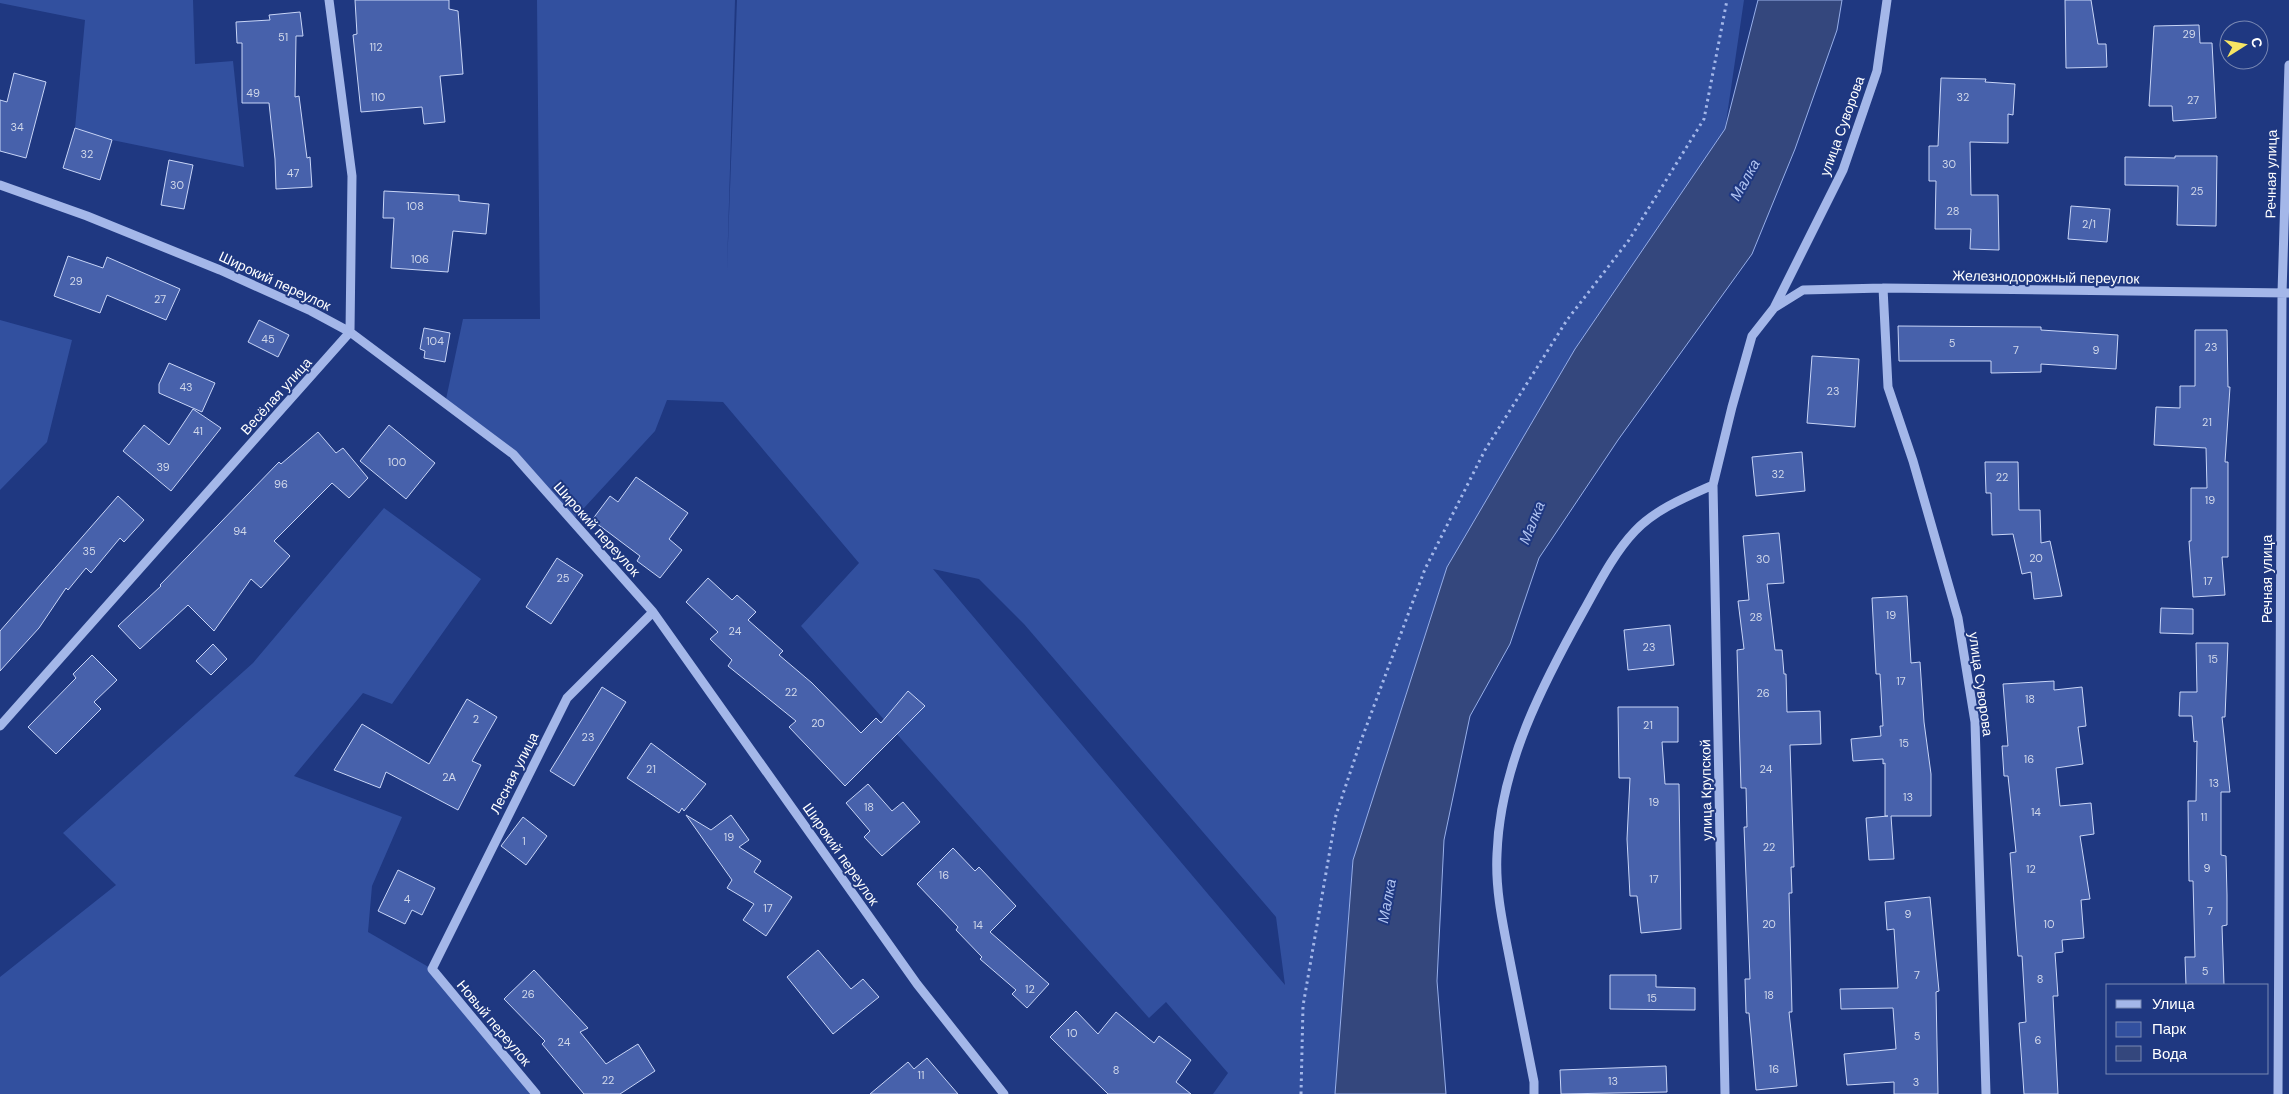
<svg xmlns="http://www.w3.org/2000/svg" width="2289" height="1094" font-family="'DM Sans',sans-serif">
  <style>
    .green { fill: #32509f; fill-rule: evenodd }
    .water { fill: #34477d; stroke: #97afea }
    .building { fill: #4761ab; stroke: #c8d5f7 }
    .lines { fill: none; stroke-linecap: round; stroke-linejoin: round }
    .path { stroke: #a4b7e9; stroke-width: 3; stroke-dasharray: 2.5 4; stroke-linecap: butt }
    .minor { stroke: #a4b7e9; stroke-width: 9 }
    .labels { text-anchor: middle; stroke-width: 4; stroke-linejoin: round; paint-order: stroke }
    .number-label { font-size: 11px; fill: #d1d8ea }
    .street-label { font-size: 14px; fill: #fff; stroke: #1f3881 }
    .water-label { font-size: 15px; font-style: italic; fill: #afc2f0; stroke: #1f3881 }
  </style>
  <rect width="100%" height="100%" fill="#1f3881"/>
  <path class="green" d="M 0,0 L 193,0 L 195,64 L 233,61 L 244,167 L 112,140 L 75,128 L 85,20 L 0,3 Z
    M 537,0 L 735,0 L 727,270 L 737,0 L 1744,0 L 1725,129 L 1575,349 L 1447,567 L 1353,860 L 1335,1094 L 1213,1094 L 1228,1073 L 1166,1002 L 1149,1018 L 801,626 L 859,563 L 723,402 L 667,400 L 655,431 L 572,521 L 513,454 L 445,404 L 463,319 L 540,319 ZM 933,569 L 979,579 L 1024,624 L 1276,917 L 1285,985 Z
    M 0,320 L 72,340 L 47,442 L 0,490 Z
    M 384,508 L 481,579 L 392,704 L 363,693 L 294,776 L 402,817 L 372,886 L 368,932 L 432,969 L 536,1094 L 0,1094 L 0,977 L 116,885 L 63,833 L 253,663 Z"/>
  <path class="water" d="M 1758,0 L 1842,0 L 1837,30 L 1795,149 L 1752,254 L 1618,440 L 1539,558 L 1510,644 L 1470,716 L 1444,840 L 1437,981 L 1446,1094 L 1335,1094 L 1353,860 L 1447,567 L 1575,349 L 1725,129 Z"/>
  <path class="building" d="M 355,0 L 449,0 L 449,9 L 458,11 L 463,74 L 440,76 L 445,122 L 424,124 L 422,107 L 361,112 L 353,35 L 357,34 Z
    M 2065,0 L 2091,0 L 2098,44 L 2106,44 L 2107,67 L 2066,68 Z
    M 300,12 L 303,36 L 296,36 L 295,97 L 299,96 L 307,158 L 310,157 L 312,187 L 276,189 L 275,159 L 269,103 L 242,103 L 242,43 L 237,43 L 236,22 L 270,20 L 269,15 Z
    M 2199,25 L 2200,43 L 2212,43 L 2216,118 L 2173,121 L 2172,106 L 2149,106 L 2154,26 Z
    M 14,73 L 46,82 L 26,158 L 0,151 L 0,100 L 7,102 Z
    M 1941,78 L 1986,79 L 1985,82 L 2015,84 L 2013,115 L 2008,114 L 2008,143 L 1970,142 L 1971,195 L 1998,195 L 1999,250 L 1970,249 L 1971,229 L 1935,229 L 1936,181 L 1929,181 L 1929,146 L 1938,146 Z
    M 75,128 L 112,140 L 100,180 L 63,168 Z
    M 2175,156 L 2217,156 L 2216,226 L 2177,225 L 2178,186 L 2125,185 L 2125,157 L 2175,158 Z
    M 169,160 L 193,165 L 184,209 L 161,205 Z
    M 384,191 L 459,195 L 459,201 L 489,204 L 486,234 L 453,231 L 448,272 L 391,268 L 394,218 L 383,218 Z
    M 2071,206 L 2110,209 L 2107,242 L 2068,239 Z
    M 68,256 L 103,268 L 107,257 L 180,289 L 166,320 L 107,295 L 100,313 L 54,296 Z
    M 259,320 L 289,335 L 278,357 L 248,342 Z
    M 1898,326 L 2041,327 L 2041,330 L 2118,335 L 2116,369 L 2041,364 L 2041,372 L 1991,373 L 1991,361 L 1899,361 Z
    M 424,328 L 450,333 L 445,362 L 424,358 L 425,351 L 420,349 Z
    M 2195,330 L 2227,330 L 2228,387 L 2230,387 L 2225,462 L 2228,462 L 2228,557 L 2222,557 L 2225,595 L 2193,597 L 2189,541 L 2191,541 L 2191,488 L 2207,488 L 2206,448 L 2154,445 L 2156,407 L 2180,408 L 2180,386 L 2195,386 Z
    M 1812,356 L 1859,359 L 1855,427 L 1807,423 Z
    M 169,363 L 215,383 L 202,412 L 159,393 L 159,384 Z
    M 193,409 L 221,428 L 171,491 L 123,451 L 144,425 L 169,445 Z
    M 389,425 L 435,463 L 406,499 L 360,461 Z
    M 318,432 L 336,453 L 343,448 L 368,478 L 349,498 L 332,483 L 274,541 L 290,556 L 261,588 L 251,579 L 214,631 L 188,605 L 140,649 L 118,626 L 161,586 L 160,585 L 279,462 L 281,464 Z
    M 1802,452 L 1805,491 L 1756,496 L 1752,457 Z
    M 1985,462 L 2018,462 L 2019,510 L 2040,510 L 2041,543 L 2050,541 L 2062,596 L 2034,599 L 2031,572 L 2022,574 L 2013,534 L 1992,535 L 1991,493 L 1986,493 Z
    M 636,477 L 688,513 L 669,539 L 682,550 L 660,578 L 637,561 L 640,556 L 592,520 L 610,496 L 618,502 Z
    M 118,496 L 144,520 L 124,542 L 120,538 L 91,573 L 86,568 L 68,590 L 66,588 L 39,628 L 0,671 L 0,631 Z
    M 1779,533 L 1784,583 L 1767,584 L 1775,650 L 1782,650 L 1784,674 L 1786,674 L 1787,712 L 1820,711 L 1821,744 L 1790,745 L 1794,867 L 1791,867 L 1792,893 L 1789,893 L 1792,1012 L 1789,1012 L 1797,1086 L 1756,1090 L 1749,1013 L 1746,1013 L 1745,979 L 1750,979 L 1744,827 L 1747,827 L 1746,788 L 1741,788 L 1737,650 L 1744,649 L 1738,601 L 1749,600 L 1743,536 Z
    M 557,558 L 583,575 L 551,624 L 526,607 Z
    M 708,578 L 732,600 L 737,595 L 756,612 L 748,620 L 783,651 L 779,655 L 812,683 L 861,733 L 876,718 L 881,723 L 908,691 L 925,706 L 845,786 L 789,727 L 796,721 L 728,666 L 732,660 L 710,639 L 718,632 L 686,602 Z
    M 1907,596 L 1911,663 L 1920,662 L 1924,722 L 1931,774 L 1931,816 L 1891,816 L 1894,859 L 1869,860 L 1866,818 L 1888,816 L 1885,816 L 1885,763 L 1883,764 L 1883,759 L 1853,761 L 1851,739 L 1881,736 L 1880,726 L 1883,726 L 1880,674 L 1876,674 L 1872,598 Z
    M 2161,608 L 2193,609 L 2193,634 L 2160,633 Z
    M 1670,625 L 1674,665 L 1628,670 L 1624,630 Z
    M 2196,643 L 2228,643 L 2225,717 L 2222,717 L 2230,792 L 2221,792 L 2221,855 L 2226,856 L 2227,895 L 2227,925 L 2222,926 L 2224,985 L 2186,985 L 2185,957 L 2195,957 L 2193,881 L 2189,881 L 2188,801 L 2196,801 L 2197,741 L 2194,742 L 2192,716 L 2179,716 L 2180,692 L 2197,692 Z
    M 213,644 L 227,659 L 211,675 L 196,661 Z
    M 92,655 L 117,680 L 94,702 L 101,709 L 56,754 L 28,727 L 76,678 L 73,674 Z
    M 2054,681 L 2054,690 L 2082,687 L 2086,726 L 2078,727 L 2083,764 L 2056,768 L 2060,806 L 2091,803 L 2094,834 L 2080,836 L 2090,899 L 2081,900 L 2084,938 L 2062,940 L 2063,952 L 2055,953 L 2058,996 L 2053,996 L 2058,1094 L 2024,1094 L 2019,1023 L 2026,1022 L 2022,956 L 2018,956 L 2010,853 L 2016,852 L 2008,776 L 2004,776 L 2002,746 L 2008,746 L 2003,684 Z
    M 602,687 L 626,702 L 574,786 L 550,771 Z
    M 467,699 L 497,717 L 472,761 L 481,765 L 458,810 L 386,772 L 380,788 L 334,770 L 362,724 L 429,764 Z
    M 1618,707 L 1678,707 L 1678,742 L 1662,742 L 1665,784 L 1679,784 L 1681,929 L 1641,933 L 1637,896 L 1630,896 L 1627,839 L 1630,778 L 1619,778 Z
    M 651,743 L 706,784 L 684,811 L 682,808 L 679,813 L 627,778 Z
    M 868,784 L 892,811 L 903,802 L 920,822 L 882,856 L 864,837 L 870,831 L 846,803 Z
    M 686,815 L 711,830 L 731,815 L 749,840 L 739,847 L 761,861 L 754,872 L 792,897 L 766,936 L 743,920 L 754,904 L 727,888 L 732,880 Z
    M 523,817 L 547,836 L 526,865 L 501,846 Z
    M 953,848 L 975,871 L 979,867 L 1016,906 L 990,932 L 1049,984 L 1027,1008 L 1012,994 L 1016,990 L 980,959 L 982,957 L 956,930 L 958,927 L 917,884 Z
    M 398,870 L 435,888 L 422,915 L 412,910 L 405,924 L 378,911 Z
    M 1930,897 L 1939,991 L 1936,992 L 1938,1094 L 1894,1094 L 1894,1082 L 1847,1085 L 1844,1054 L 1896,1049 L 1893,1008 L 1841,1009 L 1840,989 L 1898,988 L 1894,929 L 1887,930 L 1885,902 Z
    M 818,950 L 851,989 L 863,979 L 879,997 L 833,1034 L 787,977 Z
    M 534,970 L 588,1028 L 580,1032 L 606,1064 L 638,1044 L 655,1071 L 620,1094 L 584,1094 L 542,1044 L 545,1041 L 504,999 Z
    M 1610,975 L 1656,975 L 1656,987 L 1695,988 L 1695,1010 L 1610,1009 Z
    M 1076,1011 L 1098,1034 L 1116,1012 L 1154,1043 L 1159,1036 L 1191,1060 L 1176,1082 L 1191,1094 L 1108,1094 L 1050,1037 Z
    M 927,1058 L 958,1094 L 870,1094 L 908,1062 L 914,1069 Z
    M 1666,1066 L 1667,1092 L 1561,1094 L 1560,1070 Z"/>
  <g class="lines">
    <path class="path" d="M 1301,1094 L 1303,1006 L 1336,815 L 1359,746 L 1425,569 L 1485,450 L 1567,320 L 1629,240 L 1704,119 L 1727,0"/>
    <path class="minor" d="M 0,185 L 87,216 L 220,270 L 311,311 L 350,332 L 513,454 L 653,612 L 917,984 L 1004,1094
      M 1883,288 L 1888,387 L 1913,461 L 1958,618 L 1975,722 L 1986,1094
      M 1774,308 L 1843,170 L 1877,71 L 1887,0
      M 0,726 L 350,332 L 352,176 L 329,0
      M 536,1094 L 432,969 L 567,698 L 653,612
      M 1534,1094 L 1534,1082 C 1526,1043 1519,1005 1511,966 C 1504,929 1495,892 1497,854 C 1500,766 1542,685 1584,610 C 1599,583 1614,553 1635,531 C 1656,509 1686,497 1713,485
      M 1725,1094 L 1713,485 L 1732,407 L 1752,336 L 1774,308 L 1803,290 L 1883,288 L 2289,293
      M 2278,1094 L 2282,293 L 2289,65"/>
  </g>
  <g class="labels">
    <g class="number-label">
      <text x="2189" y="38">29</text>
      <text x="283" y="41">51</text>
      <text x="376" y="51">112</text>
      <text x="253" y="97">49</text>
      <text x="378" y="101">110</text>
      <text x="1963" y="101">32</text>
      <text x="2193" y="104">27</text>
      <text x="17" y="131">34</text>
      <text x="87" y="158">32</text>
      <text x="1949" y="168">30</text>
      <text x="293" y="177">47</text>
      <text x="177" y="189">30</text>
      <text x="2197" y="195">25</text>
      <text x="415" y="210">108</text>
      <text x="1953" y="215">28</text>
      <text x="2089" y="228">2/1</text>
      <text x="420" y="263">106</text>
      <text x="76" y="285">29</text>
      <text x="160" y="303">27</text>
      <text x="268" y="343">45</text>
      <text x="435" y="345">104</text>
      <text x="1952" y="347">5</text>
      <text x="2211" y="351">23</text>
      <text x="2016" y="354">7</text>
      <text x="2096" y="354">9</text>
      <text x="186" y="391">43</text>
      <text x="1833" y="395">23</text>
      <text x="2207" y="426">21</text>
      <text x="198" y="435">41</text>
      <text x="397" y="466">100</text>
      <text x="163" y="471">39</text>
      <text x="1778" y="478">32</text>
      <text x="2002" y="481">22</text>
      <text x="281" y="488">96</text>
      <text x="2210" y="504">19</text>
      <text x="240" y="535">94</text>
      <text x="89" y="555">35</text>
      <text x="2036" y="562">20</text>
      <text x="1763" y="563">30</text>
      <text x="563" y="582">25</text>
      <text x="2208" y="585">17</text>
      <text x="1891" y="619">19</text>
      <text x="1756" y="621">28</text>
      <text x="735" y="635">24</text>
      <text x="1649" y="651">23</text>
      <text x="2213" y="663">15</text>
      <text x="1901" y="685">17</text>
      <text x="791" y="696">22</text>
      <text x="1763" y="697">26</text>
      <text x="2030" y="703">18</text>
      <text x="476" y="723">2</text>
      <text x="818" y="727">20</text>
      <text x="1648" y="729">21</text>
      <text x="588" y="741">23</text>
      <text x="1904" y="747">15</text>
      <text x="2029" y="763">16</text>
      <text x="651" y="773">21</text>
      <text x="1766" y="773">24</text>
      <text x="449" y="781">2А</text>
      <text x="2214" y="787">13</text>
      <text x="1908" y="801">13</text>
      <text x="1654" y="806">19</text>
      <text x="869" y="811">18</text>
      <text x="2036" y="816">14</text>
      <text x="2204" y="821">11</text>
      <text x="729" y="841">19</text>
      <text x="524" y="845">1</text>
      <text x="1769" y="851">22</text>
      <text x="2207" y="872">9</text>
      <text x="2031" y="873">12</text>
      <text x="944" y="879">16</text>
      <text x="1654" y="883">17</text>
      <text x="407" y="903">4</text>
      <text x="768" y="912">17</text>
      <text x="2210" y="915">7</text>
      <text x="1908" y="918">9</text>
      <text x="1769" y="928">20</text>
      <text x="2049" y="928">10</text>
      <text x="978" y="929">14</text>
      <text x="2205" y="975">5</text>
      <text x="1917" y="979">7</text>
      <text x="2040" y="983">8</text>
      <text x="1030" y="993">12</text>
      <text x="528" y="998">26</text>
      <text x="1769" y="999">18</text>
      <text x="1652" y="1002">15</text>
      <text x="1072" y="1037">10</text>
      <text x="1917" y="1040">5</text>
      <text x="2038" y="1044">6</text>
      <text x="564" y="1046">24</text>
      <text x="1774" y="1073">16</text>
      <text x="1116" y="1074">8</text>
      <text x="921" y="1079">11</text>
      <text x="608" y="1084">22</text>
      <text x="1613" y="1085">13</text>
      <text x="1916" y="1086">3</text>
    </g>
    <g class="street-label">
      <text transform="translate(1842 126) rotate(-70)" y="5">улица Суворова</text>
      <text transform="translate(2271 174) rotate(-89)" y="5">Речная улица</text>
      <text transform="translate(2046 277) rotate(1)" y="5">Железнодорожный переулок</text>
      <text transform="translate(275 281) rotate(25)" y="5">Широкий переулок</text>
      <text transform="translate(276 396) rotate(-48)" y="5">Весёлая улица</text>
      <text transform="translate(597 529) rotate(48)" y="5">Широкий переулок</text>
      <text transform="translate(2267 579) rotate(-90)" y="5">Речная улица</text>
      <text transform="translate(1981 684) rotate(82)" y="5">улица Суворова</text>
      <text transform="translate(514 773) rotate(-63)" y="5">Лесная улица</text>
      <text transform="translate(1706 790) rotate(-91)" y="5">улица Крупской</text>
      <text transform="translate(841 854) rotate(55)" y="5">Широкий переулок</text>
      <text transform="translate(494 1023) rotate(50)" y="5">Новый переулок</text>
    </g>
    <g class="water-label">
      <text transform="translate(1745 180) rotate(-61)" y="5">Малка</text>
      <text transform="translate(1532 523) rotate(-68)" y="5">Малка</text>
      <text transform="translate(1387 901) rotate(-79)" y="5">Малка</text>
    </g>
  </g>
  <rect x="2106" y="984" width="162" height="90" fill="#1f3881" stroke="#7988b3"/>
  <rect x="2116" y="1000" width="25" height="8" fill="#a4b7e9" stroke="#7988b3"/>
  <text x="2152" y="1009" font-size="15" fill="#ffffff">Улица</text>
  <rect x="2116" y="1022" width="25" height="15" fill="#32509f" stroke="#7988b3"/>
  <text x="2152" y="1034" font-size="15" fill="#ffffff">Парк</text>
  <rect x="2116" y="1046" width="25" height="15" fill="#34477d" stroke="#7988b3"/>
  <text x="2152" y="1059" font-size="15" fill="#ffffff">Вода</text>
  <g transform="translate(2244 45) rotate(79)"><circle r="24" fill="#1f3881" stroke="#7988b3"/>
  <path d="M0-4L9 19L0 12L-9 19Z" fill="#f7e664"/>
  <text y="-8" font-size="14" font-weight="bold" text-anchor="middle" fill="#ffffff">С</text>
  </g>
</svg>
